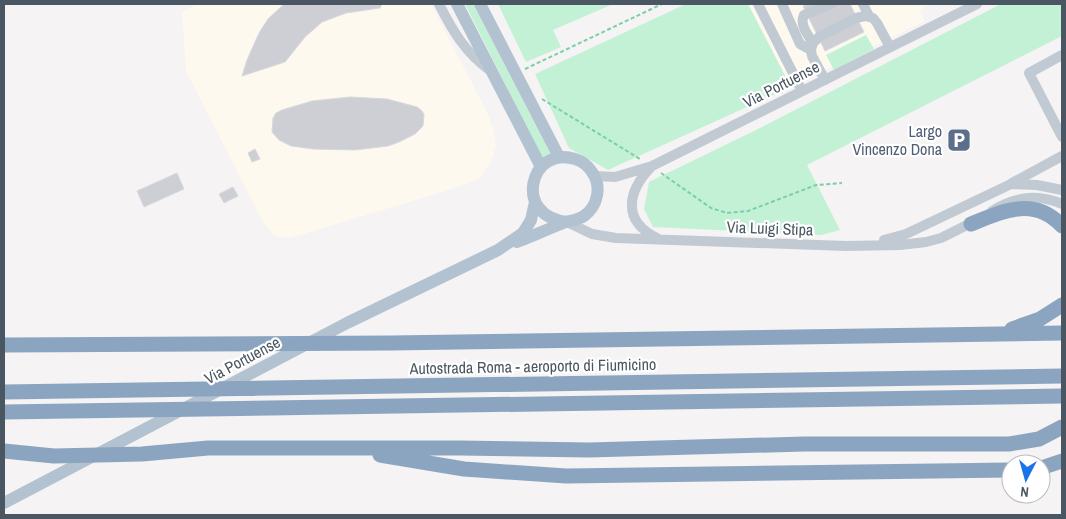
<svg xmlns="http://www.w3.org/2000/svg" width="1066" height="519" font-family="'Archivo Narrow',sans-serif">
  <style>
    .commercial { fill: #fdf9ef }
    .green { fill: #c3f1d5 }
    .building { fill: #cdcfd5; stroke: #d7d9de }
    .lines { fill: none; stroke-linecap: round; stroke-linejoin: round }
    .path { stroke: #7ad0a6; stroke-width: 2; stroke-dasharray: 4 2.5; stroke-linecap: butt }
    .minor { stroke: #c1cad2; stroke-width: 10 }
    .major { stroke: #b3c2d1; stroke-width: 12 }
    .highway { stroke: #8ba5c1; stroke-width: 15 }
    .labels { text-anchor: middle; stroke-width: 4.5; stroke-linejoin: round; paint-order: stroke }
    .street-label { font-size: 16px; fill: #4a5661; stroke: #fff }
    .service-label { font-size: 16px; fill: #4e5e75; stroke: #fff; text-anchor: end }
  </style>
  <rect width="100%" height="100%" fill="#f5f3f3"/>
  <path class="commercial" d="M 198,4 L 431,4 L 488,114 L 494,131 L 496,146 L 490,163 L 480,178 L 459,187 L 290,238 L 275,236 L 263,222 L 186,71 L 182,12 Z
    M 748,4 L 931,4 L 920,10 L 925,21 L 791,87 Z"/>
  <path class="green" d="M 465,4 L 473,4 L 552,157 L 544,161 Z
    M 498,4 L 613,4 L 553,30 L 561,47 L 526,62 Z
    M 686,4 L 748,4 L 791,87 L 608,170 L 569,148 L 535,74 Z
    M 1001,4 L 1062,4 L 1062,36 L 807,165 L 840,230 L 821,235 L 653,227 L 644,209 L 649,182 L 756,130 Z
    M 866,35 L 874,49 L 834,70 L 826,55 Z"/>
  <path class="building" d="M 284,4 L 382,4 L 380,8 L 346,13 L 322,22 L 305,37 L 285,62 L 242,76 L 247,60 L 259,33 L 268,19 Z
    M 808,4 L 850,4 L 864,32 L 825,51 L 803,6 Z
    M 350,97 L 387,99 L 417,107 L 421,110 L 424,114 L 423,126 L 415,134 L 399,142 L 388,146 L 355,150 L 313,149 L 291,146 L 279,140 L 272,132 L 273,118 L 276,113 L 282,110 L 312,101 Z
    M 255,149 L 260,159 L 252,162 L 248,153 Z
    M 177,173 L 184,189 L 144,207 L 137,191 Z
    M 233,187 L 238,196 L 224,203 L 219,194 Z"/>
  <g class="lines">
    <path class="path" d="M 525,69 L 662,4
      M 542,99 L 640,159
      M 661,173 L 711,208 L 727,213 L 748,211 L 816,185 L 842,183"/>
    <path class="minor" d="M 439,4 C 452,30 466,54 491,71
      M 758,4 L 802,91
      M 782,4 L 800,44 L 811,50
      M 863,4 L 869,16
      M 813,43 C 808,35 799,24 804,15 L 831,4
      M 1062,55 L 1029,73 L 1062,137
      M 825,80 L 812,56 L 811,50 L 813,43 L 819,37 L 856,18 L 865,16 L 873,18 L 877,23 L 890,47
      M 651,167 C 627,192 622,221 657,238
      M 595,176 L 615,177 L 652,166 L 977,4
      M 1012,183 L 1062,156
      M 992,211 C 1015,197 1037,193 1062,204
      M 567,222 L 592,234 L 616,238 L 846,246 L 900,245 L 926,242 L 941,238 L 975,221
      M 884,240 L 906,234 L 1011,184 L 1037,185 L 1062,190"/>
    <path class="major" d="M 457,4 L 541,167
      M 480,4 L 559,157
      M 517,242 C 533,236 550,228 566,222 C 573,220 578,220 584,216 C 598,206 602,186 592,172 C 588,166 582,161 575,159 C 530,145 512,216 567,222
      M 4,503 L 347,323 L 498,250 L 523,233 L 531,220 L 535,202"/>
    <path class="highway" d="M 971,224 C 1003,211 1034,196 1062,226
      M 1012,329 L 1040,319 L 1062,305
      M 4,345 L 391,343 L 1062,333
      M 4,392 L 1062,376
      M 4,412 L 1062,396
      M 4,451 L 54,456 L 142,454 L 208,448 L 460,448 L 589,450 L 804,444 L 1009,444 L 1039,439 L 1062,427
      M 380,455 L 464,469 L 566,476 L 1011,470
      M 1041,468 L 1062,461"/>
  </g>
  <defs>
    <g id="parking-square" transform="scale(1.25)"><rect x="-9" y="-9" width="18" height="18" rx="4" fill="#5c6f8a" stroke="#fff"/><path d="M-3.5-5.5H1a3.5 3.5 0 0 1 0 7H-1V5.5H-3.5ZM-1-3.4V-.6H.8a1.4 1.4 0 0 0 0-2.8Z" fill="#fff"/></g>
  </defs>
  <g fill-rule="evenodd">
    <use href="#parking-square" x="959" y="140"/>
  </g>
  <g class="labels">
    <g class="street-label">
      <text transform="translate(781 84) rotate(-27)" y="6">Via Portuense</text>
      <text transform="translate(770 228) rotate(2)" y="6">Via Luigi Stipa</text>
      <text transform="translate(242 360) rotate(-28)" y="6">Via Portuense</text>
      <text transform="translate(533 366) rotate(-1)" y="6">Autostrada Roma - aeroporto di Fiumicino</text>
    </g>
    <g class="service-label">
      <text x="942" y="137">Largo<tspan x="942" dy="18">Vincenzo Dona</tspan></text>
    </g>
  </g>
  <rect width="1066" height="519" fill="none" stroke="#4a5661" stroke-width="10"/>
  <g transform="translate(1026 479) rotate(186)"><circle r="24" fill="#ffffff" stroke="#b7bbc0"/>
  <path d="M0-4L9 19L0 12L-9 19Z" fill="#1a73e8"/>
  <text y="-8" font-size="14" font-weight="bold" text-anchor="middle" fill="#4a5661">N</text>
  </g>
</svg>
